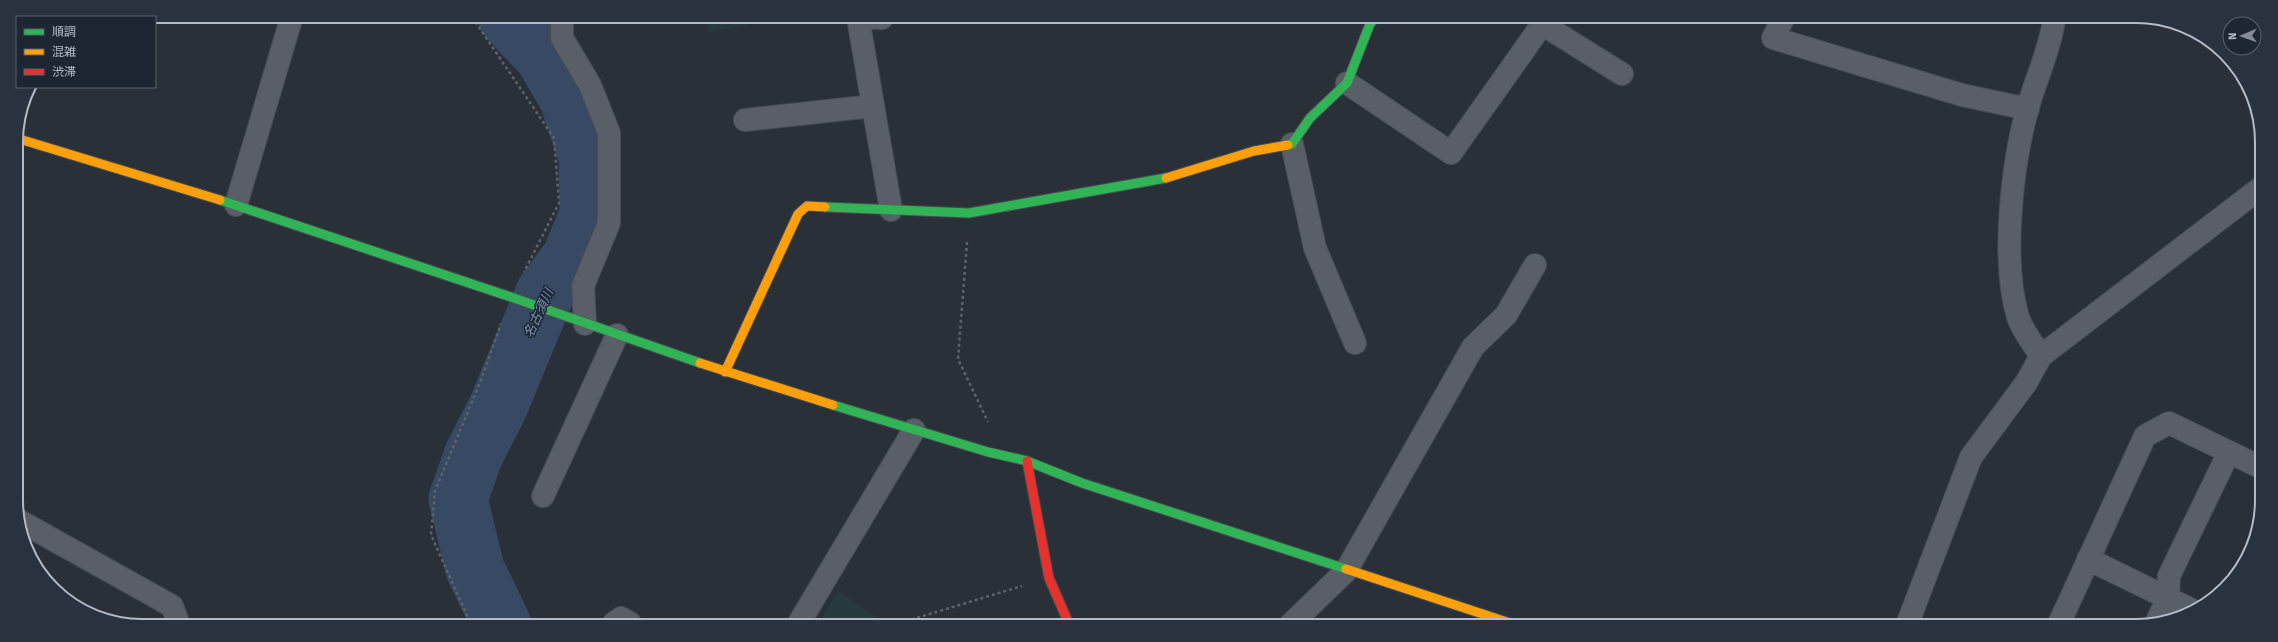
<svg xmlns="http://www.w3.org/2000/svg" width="2278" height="642" font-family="'Fira Sans','Noto Sans JP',sans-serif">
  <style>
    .green { fill: #273a3e }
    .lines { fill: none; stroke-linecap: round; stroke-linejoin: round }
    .river { stroke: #384963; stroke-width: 59 }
    .street-casing { stroke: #484c53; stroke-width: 24 }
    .fast-casing { stroke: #484c53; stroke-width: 11 }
    .slow-casing { stroke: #484c53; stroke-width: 11 }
    .jam-casing { stroke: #484c53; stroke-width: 11 }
    .path { stroke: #5d636a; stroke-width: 2.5; stroke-dasharray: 3 3; stroke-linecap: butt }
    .street { stroke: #5a5e66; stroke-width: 22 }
    .fast { stroke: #30b455; stroke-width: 9 }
    .slow { stroke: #ff9f0a; stroke-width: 9 }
    .jam { stroke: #e5322d; stroke-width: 9 }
    .labels { text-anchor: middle; stroke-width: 3; stroke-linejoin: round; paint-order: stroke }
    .water-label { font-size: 13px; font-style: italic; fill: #7c92b1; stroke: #1d2633 }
    .rim { fill: none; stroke: #b4bcc9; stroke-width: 2 }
  </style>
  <rect width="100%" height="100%" fill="#2a3038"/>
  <path class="green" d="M 712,17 L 753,17 L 748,25 L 707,32 Z
    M 838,591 L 879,619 L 870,623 L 819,623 Z"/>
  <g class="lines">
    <path class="river" d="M 501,623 L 475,569 L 458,499 L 474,454 L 498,407 L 545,293 L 571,258 L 589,215 L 588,157 L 569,99 L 544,56 L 507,17"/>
    <g class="street-casing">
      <path id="street" d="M 562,17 L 562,38 L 590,85 L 609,133 L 609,223 L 583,286 L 585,324
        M 858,17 L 882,18
        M 858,18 L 891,210
        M 1783,19 L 1773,38 L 1962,95 L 2028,109
        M 1542,24 L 1622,74
        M 1347,83 L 1451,153 L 1546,19
        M 745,120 L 873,106
        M 1292,144 L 1315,248 L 1355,343
        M 236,205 L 292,16
        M 2041,356 C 2033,344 2022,330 2018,317 C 2001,261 2012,163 2028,107 C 2036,79 2050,49 2054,20
        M 543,496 L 617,335
        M 18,520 L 172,606 L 178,622
        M 2088,559 L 2194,611
        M 614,623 L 621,618 L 630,623
        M 799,623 L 914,430
        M 2156,623 L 2168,598 L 2169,576 L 2229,452
        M 1291,624 L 1346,571 L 1473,347 L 1506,315 L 1535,265
        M 1907,625 L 1971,457 L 2026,383 L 2041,356 L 2259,189
        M 2058,626 L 2145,436 L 2169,423 L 2258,466"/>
    </g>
    <g class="fast-casing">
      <path id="fast" d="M 1288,145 L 1292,144 L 1310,118 L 1347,83 L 1370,24 L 1374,19
        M 220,200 L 511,297 L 700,363
        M 825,207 L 969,213 L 1166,178
        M 833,405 L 988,452 L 1027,461 L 1082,483 L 1346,569"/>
    </g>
    <g class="slow-casing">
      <path id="slow" d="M 16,138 L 220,200
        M 1166,178 L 1254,151 L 1288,145
        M 700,363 L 833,405
        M 725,372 L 798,214 L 807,206 L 825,207
        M 1346,569 L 1516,625"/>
    </g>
    <g class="jam-casing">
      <path id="jam" d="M 1027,461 L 1049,578 L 1069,624"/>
    </g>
    <path class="path" d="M 472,17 L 554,138 L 559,203 L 524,272
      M 967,242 L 958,359 L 988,422
      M 470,622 L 431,535 L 435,491 L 481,380 L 501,324
      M 900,623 L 1022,586"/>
    <use href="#street" class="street"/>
    <use href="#fast" class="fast"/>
    <use href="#slow" class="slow"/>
    <use href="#jam" class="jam"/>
  </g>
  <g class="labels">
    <g class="water-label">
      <text transform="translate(538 313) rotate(-65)" y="5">名古須川</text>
    </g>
  </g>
  <path d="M0 0H2278V642H0ZM142 23H2136A119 119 0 0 1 2255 142V500A119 119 0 0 1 2136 619H142A119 119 0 0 1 23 500V142A119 119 0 0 1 142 23Z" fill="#29323f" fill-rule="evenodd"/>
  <path class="rim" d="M142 23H2136A119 119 0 0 1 2255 142V500A119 119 0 0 1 2136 619H142A119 119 0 0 1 23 500V142A119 119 0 0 1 142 23Z"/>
  <rect x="16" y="16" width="140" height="72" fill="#1d2633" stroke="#59626f"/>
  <rect x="24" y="29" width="20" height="6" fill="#30b455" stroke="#59626f"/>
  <text x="52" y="36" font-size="12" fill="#b4bcc9">順調</text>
  <rect x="24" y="49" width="20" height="6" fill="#ff9f0a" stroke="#59626f"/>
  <text x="52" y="56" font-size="12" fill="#b4bcc9">混雑</text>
  <rect x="24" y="69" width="20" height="6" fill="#e5322d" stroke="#59626f"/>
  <text x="52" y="76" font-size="12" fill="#b4bcc9">渋滞</text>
  <g transform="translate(2242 36) rotate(268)"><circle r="19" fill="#1d2633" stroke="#59626f"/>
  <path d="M0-3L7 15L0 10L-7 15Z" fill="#848b96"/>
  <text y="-6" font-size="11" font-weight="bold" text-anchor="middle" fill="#b4bcc9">N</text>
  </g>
</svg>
